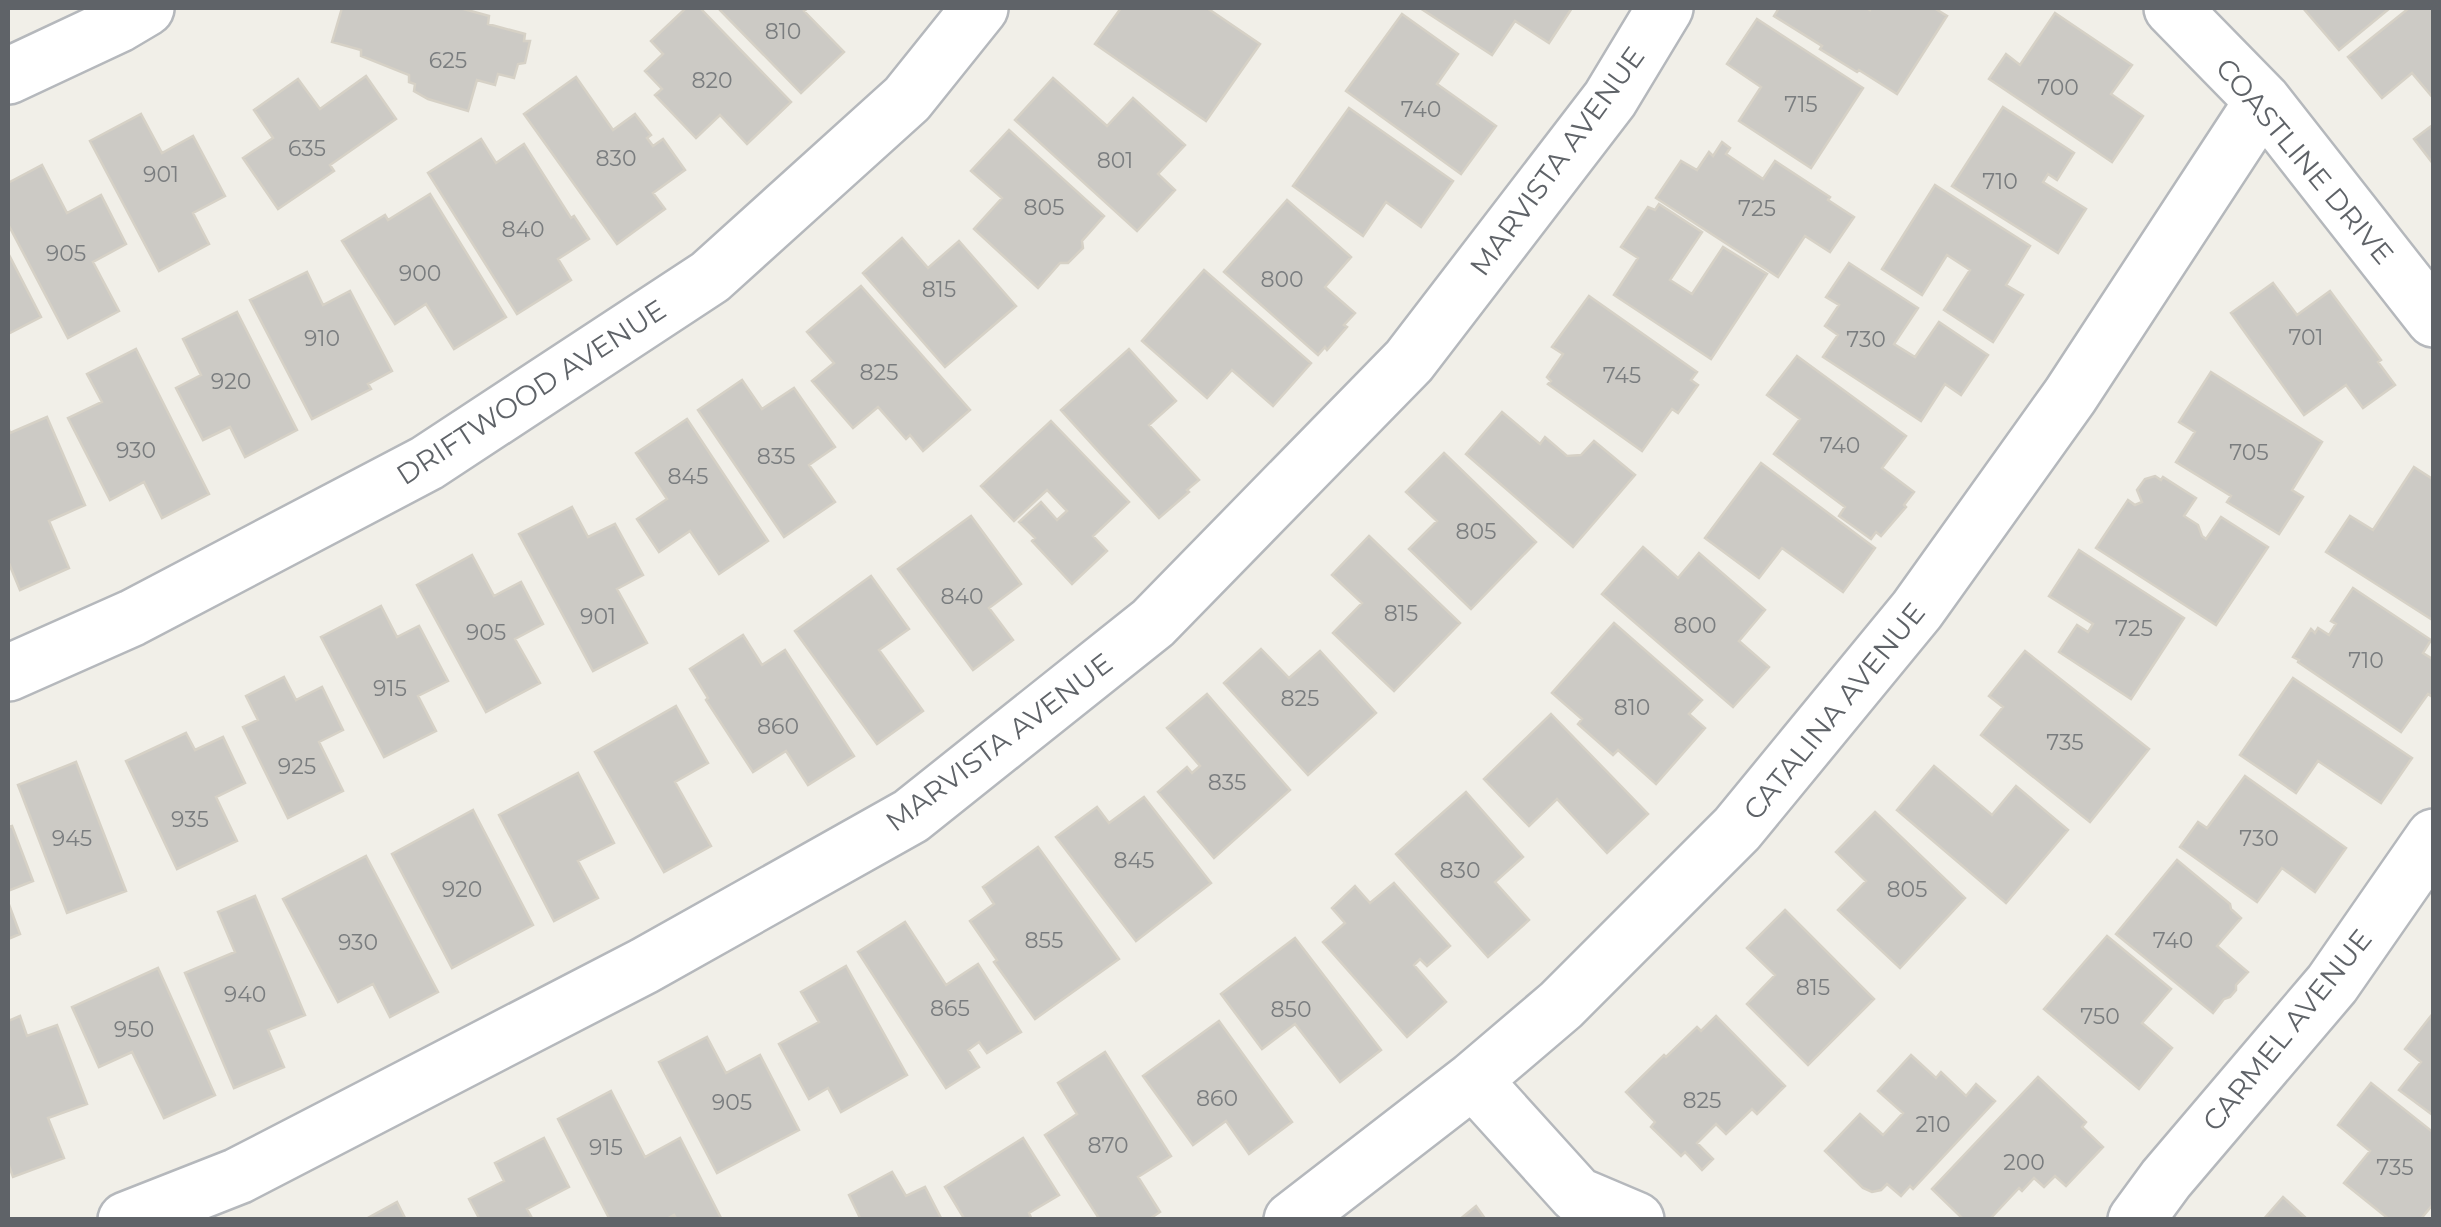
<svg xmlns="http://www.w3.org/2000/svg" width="2441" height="1227" font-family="Montserrat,sans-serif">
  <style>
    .building { fill: #cccac5; stroke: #d6d1c6; stroke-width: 2.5 }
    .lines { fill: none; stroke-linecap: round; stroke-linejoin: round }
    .minor-casing { stroke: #b5b8bc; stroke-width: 60 }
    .minor { stroke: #fff; stroke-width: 55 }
    .labels { text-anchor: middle; stroke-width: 8; stroke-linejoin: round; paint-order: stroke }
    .number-label { font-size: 22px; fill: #7a7d7f }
    .street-label { font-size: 28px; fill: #5f6368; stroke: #fff }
  </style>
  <rect width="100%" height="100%" fill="#f1efe8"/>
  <path class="building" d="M 342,8 L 460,8 L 489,16 L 488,24 L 525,34 L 524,41 L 530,41 L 525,63 L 518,64 L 514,78 L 498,74 L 495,85 L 477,80 L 468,111 L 428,99 L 414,91 L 415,84 L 409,82 L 409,75 L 361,56 L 361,50 L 332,42 Z
    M 686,8 L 700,8 L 791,102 L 747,144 L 720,115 L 696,138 L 655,95 L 662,89 L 645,71 L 663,54 L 651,41 Z
    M 718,8 L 808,8 L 804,11 L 844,52 L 801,93 Z
    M 1121,8 L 1207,8 L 1260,44 L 1206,121 L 1095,44 Z
    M 1420,8 L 1572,8 L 1549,43 L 1515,21 L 1492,55 Z
    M 1779,8 L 1866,8 L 1870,10 L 1871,8 L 1934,8 L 1947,16 L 1897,94 L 1859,70 L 1857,72 L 1820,49 L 1822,46 L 1774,16 Z
    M 2303,8 L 2390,8 L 2339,50 Z
    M 2409,8 L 2434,8 L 2434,99 L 2412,73 L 2382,98 L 2348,57 Z
    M 2055,13 L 2132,65 L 2111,94 L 2143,116 L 2112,162 L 1989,79 L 2006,54 L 2020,65 Z
    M 1402,14 L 1458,54 L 1437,84 L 1496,126 L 1461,174 L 1346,91 Z
    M 1757,19 L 1863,88 L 1811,168 L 1739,121 L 1761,87 L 1727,64 Z
    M 366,76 L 396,119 L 330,165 L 334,171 L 278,209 L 243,158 L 273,138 L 254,110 L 298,79 L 320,109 Z
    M 576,77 L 613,130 L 635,114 L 651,135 L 647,138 L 653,146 L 663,139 L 685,170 L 653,193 L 665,209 L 617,244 L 524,114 Z
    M 1053,78 L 1107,126 L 1133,98 L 1185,145 L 1158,174 L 1175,190 L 1137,231 L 1015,120 Z
    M 2003,107 L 2074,153 L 2057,180 L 2048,174 L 2043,182 L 2086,209 L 2058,253 L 1952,186 Z
    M 1349,108 L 1453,181 L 1421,227 L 1386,202 L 1363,236 L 1293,186 Z
    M 141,114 L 162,153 L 193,136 L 225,196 L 193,213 L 209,244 L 159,271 L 90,141 Z
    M 2434,124 L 2434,165 L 2414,139 Z
    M 1009,130 L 1104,216 L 1082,241 L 1083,248 L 1068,263 L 1060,263 L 1038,288 L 974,229 L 1002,198 L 971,171 Z
    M 481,139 L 496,163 L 524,144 L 571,218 L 574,216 L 589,239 L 558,259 L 571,280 L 517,314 L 428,173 Z
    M 1722,142 L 1730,148 L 1726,154 L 1763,179 L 1775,161 L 1830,197 L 1828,200 L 1854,217 L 1830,252 L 1805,236 L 1778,277 L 1656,198 L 1681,161 L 1697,170 L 1709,152 L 1713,156 Z
    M 42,165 L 67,213 L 101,195 L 126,244 L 93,262 L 119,311 L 68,338 L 8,224 L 8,183 Z
    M 1935,185 L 2030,246 L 2006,285 L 2023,295 L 1993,342 L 1944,310 L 1970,270 L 1947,255 L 1922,295 L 1882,269 Z
    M 430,194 L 506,317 L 454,349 L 426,304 L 395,324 L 342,241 L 385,215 L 388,220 Z
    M 1287,200 L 1351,257 L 1325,287 L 1355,313 L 1344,325 L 1347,327 L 1327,350 L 1325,347 L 1318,355 L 1224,272 Z
    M 1659,204 L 1702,232 L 1670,280 L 1692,294 L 1723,247 L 1767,274 L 1711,359 L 1614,295 L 1638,258 L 1621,247 L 1648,207 L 1655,210 Z
    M 902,238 L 928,268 L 959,241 L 1016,306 L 945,367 L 863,273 Z
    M 8,253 L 41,317 L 8,334 Z
    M 1849,263 L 1918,308 L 1894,344 L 1915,357 L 1939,322 L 1988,355 L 1961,395 L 1945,384 L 1921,421 L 1823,357 L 1838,335 L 1825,326 L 1839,305 L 1826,297 Z
    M 1204,270 L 1311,363 L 1273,406 L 1232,370 L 1207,398 L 1142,341 Z
    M 307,272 L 323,305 L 350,291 L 392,371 L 368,384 L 371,389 L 312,419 L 250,300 Z
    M 2273,283 L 2297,315 L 2330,291 L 2381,360 L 2378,362 L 2395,385 L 2363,408 L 2346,385 L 2304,415 L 2231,313 Z
    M 861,286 L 970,410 L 923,451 L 910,435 L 906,439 L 878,407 L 853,428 L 812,381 L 834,363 L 807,332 Z
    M 1589,296 L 1697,372 L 1691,380 L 1698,385 L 1678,413 L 1672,409 L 1642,451 L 1548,384 L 1551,381 L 1547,377 L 1563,354 L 1552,347 Z
    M 237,312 L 297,430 L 245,457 L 230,427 L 203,440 L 176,388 L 201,375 L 183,339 Z
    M 136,349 L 209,494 L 162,518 L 144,482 L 110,500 L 68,418 L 102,402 L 87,374 Z
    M 1129,349 L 1176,401 L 1149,425 L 1199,480 L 1187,490 L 1189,492 L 1159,518 L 1061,410 Z
    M 1797,356 L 1906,436 L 1882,468 L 1914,492 L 1904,505 L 1906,507 L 1881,536 L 1876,532 L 1871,539 L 1839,516 L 1845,507 L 1774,454 L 1800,419 L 1767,395 Z
    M 2211,372 L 2322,442 L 2292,490 L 2303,497 L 2279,534 L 2227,502 L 2231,496 L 2176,462 L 2195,432 L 2179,422 Z
    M 742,380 L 762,409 L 794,388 L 835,447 L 809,465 L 835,502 L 784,537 L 698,410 Z
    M 1502,412 L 1540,444 L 1545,437 L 1567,456 L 1581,455 L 1594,441 L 1635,475 L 1573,547 L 1466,454 Z
    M 47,417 L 85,505 L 49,521 L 69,568 L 20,590 L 8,561 L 8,427 L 10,433 Z
    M 687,419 L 768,541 L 719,574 L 690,531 L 659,552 L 637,519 L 667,499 L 636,453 Z
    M 1051,421 L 1129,502 L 1093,536 L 1107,551 L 1072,584 L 1032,541 L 1035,538 L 1019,522 L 1041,502 L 1057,520 L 1067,511 L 1047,490 L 1014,521 L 981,486 Z
    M 1444,453 L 1536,542 L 1471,609 L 1409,549 L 1437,521 L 1406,492 Z
    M 1761,463 L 1875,548 L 1843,592 L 1782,548 L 1759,578 L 1705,538 Z
    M 2414,467 L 2434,480 L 2434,621 L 2326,552 L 2350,516 L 2373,530 Z
    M 2155,476 L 2161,480 L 2163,477 L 2196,498 L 2184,516 L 2198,525 L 2202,536 L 2206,539 L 2221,517 L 2268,547 L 2216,625 L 2096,548 L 2128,500 L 2135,505 L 2142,502 L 2137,490 L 2145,479 Z
    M 572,507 L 588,537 L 615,524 L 643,575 L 617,589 L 647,643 L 593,671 L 519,534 Z
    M 971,516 L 1021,584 L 989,608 L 1013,640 L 973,670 L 898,569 Z
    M 1369,536 L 1460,623 L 1394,691 L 1333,633 L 1362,603 L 1332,575 Z
    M 1643,547 L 1678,578 L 1699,553 L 1765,610 L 1739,641 L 1769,667 L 1733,707 L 1602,594 Z
    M 2079,550 L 2184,618 L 2131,699 L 2059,652 L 2077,625 L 2088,632 L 2093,624 L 2049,596 Z
    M 472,555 L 494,596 L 521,582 L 543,624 L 515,639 L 540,683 L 486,712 L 417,585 Z
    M 871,576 L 909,629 L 879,650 L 923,711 L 877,744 L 795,631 Z
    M 2353,588 L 2431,640 L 2423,653 L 2434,660 L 2434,692 L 2431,696 L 2428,694 L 2401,732 L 2298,662 L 2299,660 L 2293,657 L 2311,629 L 2315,633 L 2318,628 L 2329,635 L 2336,624 L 2331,621 Z
    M 381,606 L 397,637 L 419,626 L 448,681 L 418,696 L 436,731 L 384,757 L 321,637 Z
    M 1614,623 L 1702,700 L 1689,714 L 1705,728 L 1656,784 L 1618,750 L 1613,755 L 1578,724 L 1582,719 L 1552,693 Z
    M 743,635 L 762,665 L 785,650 L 854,756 L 808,785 L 786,751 L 753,772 L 706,700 L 708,698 L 690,669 Z
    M 1261,649 L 1289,678 L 1320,651 L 1376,713 L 1308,775 L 1224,683 Z
    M 2025,651 L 2149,749 L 2090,822 L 1981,735 L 2003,707 L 1989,696 Z
    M 284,677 L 296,700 L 322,687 L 343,730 L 319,742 L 343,791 L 288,818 L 243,727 L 258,720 L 246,696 Z
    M 2293,678 L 2412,758 L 2381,803 L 2318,761 L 2296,793 L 2240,755 Z
    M 1207,694 L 1290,790 L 1214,858 L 1158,792 L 1187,767 L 1192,773 L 1200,766 L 1167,728 Z
    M 676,706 L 708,763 L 675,782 L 711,846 L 664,872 L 595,752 Z
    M 1551,714 L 1648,814 L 1607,853 L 1557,799 L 1529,826 L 1484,779 Z
    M 186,733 L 195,750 L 223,737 L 245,783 L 216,797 L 237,841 L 177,869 L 126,761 Z
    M 76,762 L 126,891 L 67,913 L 18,785 Z
    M 1934,766 L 1992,815 L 2016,786 L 2068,830 L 2006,903 L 1897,810 Z
    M 578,773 L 614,843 L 578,861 L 598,898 L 554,921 L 499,815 Z
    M 2245,776 L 2346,848 L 2315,892 L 2282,868 L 2257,902 L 2180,847 L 2198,822 L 2207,828 Z
    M 1466,792 L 1523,857 L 1495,882 L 1529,920 L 1488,957 L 1396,854 Z
    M 1144,797 L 1211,883 L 1136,941 L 1056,837 L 1097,807 L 1109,823 Z
    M 473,810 L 533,925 L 452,968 L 392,854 Z
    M 1875,812 L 1965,898 L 1900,968 L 1838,910 L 1866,881 L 1836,852 Z
    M 12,826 L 33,881 L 8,891 L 8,827 Z
    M 1038,847 L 1119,959 L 1035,1019 L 994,962 L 997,960 L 970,921 L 994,904 L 983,887 Z
    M 366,856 L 438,992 L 390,1017 L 373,984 L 338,1002 L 283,899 Z
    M 2177,860 L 2230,904 L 2231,909 L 2241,918 L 2217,946 L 2248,972 L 2236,985 L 2236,990 L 2230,997 L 2224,999 L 2213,1013 L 2116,934 Z
    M 1394,883 L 1450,946 L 1427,966 L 1420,959 L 1414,965 L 1446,1002 L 1407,1037 L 1323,942 L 1345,923 L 1332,908 L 1355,886 L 1370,903 Z
    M 255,896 L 305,1015 L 268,1030 L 284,1067 L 234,1088 L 185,973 L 235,952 L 218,912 Z
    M 8,902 L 20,934 L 8,939 Z
    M 1785,910 L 1874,999 L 1808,1065 L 1747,1004 L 1775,975 L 1747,948 Z
    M 905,922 L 946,985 L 978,964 L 1021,1032 L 987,1053 L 979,1042 L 968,1050 L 979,1067 L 946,1088 L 858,952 Z
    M 2107,936 L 2171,989 L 2142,1023 L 2172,1048 L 2139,1089 L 2044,1009 Z
    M 1295,938 L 1381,1050 L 1340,1082 L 1295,1024 L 1262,1049 L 1221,994 Z
    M 846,966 L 907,1075 L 841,1112 L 828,1088 L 809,1099 L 779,1044 L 819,1022 L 801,992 Z
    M 158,968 L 215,1095 L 164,1118 L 132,1052 L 99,1067 L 72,1007 Z
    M 2434,1012 L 2434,1116 L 2399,1090 L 2421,1062 L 2405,1049 Z
    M 20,1016 L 27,1036 L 57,1025 L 87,1104 L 48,1118 L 64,1158 L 13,1177 L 8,1163 L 8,1021 Z
    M 1716,1016 L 1785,1086 L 1757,1114 L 1752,1109 L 1726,1134 L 1716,1124 L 1697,1143 L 1713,1159 L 1702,1170 L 1685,1152 L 1681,1156 L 1651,1127 L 1655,1122 L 1626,1092 L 1664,1055 L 1666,1057 L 1697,1027 L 1701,1031 Z
    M 1219,1021 L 1292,1122 L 1249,1154 L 1226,1121 L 1193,1145 L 1143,1076 Z
    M 707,1037 L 726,1073 L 760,1055 L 799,1130 L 717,1173 L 659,1062 Z
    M 1105,1052 L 1171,1156 L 1138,1177 L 1160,1212 L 1148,1220 L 1100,1220 L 1045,1135 L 1077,1114 L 1058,1083 Z
    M 1911,1055 L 1936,1078 L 1941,1072 L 1966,1096 L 1976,1084 L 1995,1101 L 1913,1189 L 1910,1186 L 1901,1196 L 1887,1184 L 1881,1190 L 1872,1192 L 1863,1188 L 1825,1151 L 1860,1114 L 1883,1135 L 1903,1113 L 1878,1091 Z
    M 2038,1077 L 2086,1122 L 2082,1127 L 2103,1147 L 2066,1186 L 2055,1176 L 2044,1187 L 2034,1178 L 2022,1191 L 2019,1188 L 1989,1220 L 1964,1220 L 1932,1189 Z
    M 2371,1083 L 2434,1133 L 2434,1203 L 2420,1220 L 2390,1220 L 2344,1183 L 2370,1151 L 2338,1125 Z
    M 611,1091 L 645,1157 L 680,1138 L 722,1220 L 677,1220 L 674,1215 L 665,1220 L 610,1220 L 558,1119 Z
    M 544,1138 L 569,1187 L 527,1209 L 533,1220 L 480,1220 L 469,1199 L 504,1181 L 495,1163 Z
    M 1023,1138 L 1059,1195 L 1029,1213 L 1032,1220 L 965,1220 L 945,1187 Z
    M 892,1172 L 906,1196 L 925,1187 L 942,1220 L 861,1220 L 849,1195 Z
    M 2283,1197 L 2308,1220 L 2263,1220 Z
    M 397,1202 L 406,1220 L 364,1220 Z
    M 1476,1206 L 1486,1220 L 1459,1220 Z"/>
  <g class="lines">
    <g class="minor-casing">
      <path id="minor" d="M 2172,8 L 2263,101 L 2434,319
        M 8,76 L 119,24 L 146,8
        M 8,673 L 132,618 L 427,463 L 710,277 L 907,99 L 980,8
        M 1473,1080 L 1577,1195 L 1636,1220
        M 126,1220 L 238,1176 L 644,966 L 911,816 L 1153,623 L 1409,361 L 1610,99 L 1665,8
        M 1292,1220 L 1473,1080 L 1561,1005 L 1737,829 L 1917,610 L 2070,396 L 2263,101
        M 2136,1220 L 2166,1179 L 2332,984 L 2434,837"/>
    </g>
    <use href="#minor" class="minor"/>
  </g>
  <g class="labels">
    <g class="number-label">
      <text x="783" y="39">810</text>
      <text x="448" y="68">625</text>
      <text x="712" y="88">820</text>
      <text x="2058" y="95">700</text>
      <text x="1801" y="112">715</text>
      <text x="1421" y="117">740</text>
      <text x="307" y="156">635</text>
      <text x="616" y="166">830</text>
      <text x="1115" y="168">801</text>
      <text x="161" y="182">901</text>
      <text x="2000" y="189">710</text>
      <text x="1044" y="215">805</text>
      <text x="1757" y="216">725</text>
      <text x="523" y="237">840</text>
      <text x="66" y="261">905</text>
      <text x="420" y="281">900</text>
      <text x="1282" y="287">800</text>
      <text x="939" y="297">815</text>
      <text x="2306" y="345">701</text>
      <text x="322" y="346">910</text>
      <text x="1866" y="347">730</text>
      <text x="879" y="380">825</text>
      <text x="1622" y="383">745</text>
      <text x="231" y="389">920</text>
      <text x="1840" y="453">740</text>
      <text x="136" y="458">930</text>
      <text x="2249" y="460">705</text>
      <text x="776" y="464">835</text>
      <text x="688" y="484">845</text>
      <text x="1476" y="539">805</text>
      <text x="962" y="604">840</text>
      <text x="1401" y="621">815</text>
      <text x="598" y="624">901</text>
      <text x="1695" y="633">800</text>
      <text x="2134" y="636">725</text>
      <text x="486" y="640">905</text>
      <text x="2366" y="668">710</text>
      <text x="390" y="696">915</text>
      <text x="1300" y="706">825</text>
      <text x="1632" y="715">810</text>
      <text x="778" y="734">860</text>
      <text x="2065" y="750">735</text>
      <text x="297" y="774">925</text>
      <text x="1227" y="790">835</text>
      <text x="190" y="827">935</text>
      <text x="72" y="846">945</text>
      <text x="2259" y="846">730</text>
      <text x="1134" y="868">845</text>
      <text x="1460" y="878">830</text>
      <text x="462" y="897">920</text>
      <text x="1907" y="897">805</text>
      <text x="1044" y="948">855</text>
      <text x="2173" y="948">740</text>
      <text x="358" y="950">930</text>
      <text x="1813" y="995">815</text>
      <text x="245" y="1002">940</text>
      <text x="950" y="1016">865</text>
      <text x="1291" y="1017">850</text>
      <text x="2100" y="1024">750</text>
      <text x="134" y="1037">950</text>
      <text x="1217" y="1106">860</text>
      <text x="1702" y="1108">825</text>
      <text x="732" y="1110">905</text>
      <text x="1933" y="1132">210</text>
      <text x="1108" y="1153">870</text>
      <text x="606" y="1155">915</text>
      <text x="2024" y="1170">200</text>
      <text x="2395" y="1175">735</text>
    </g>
    <g class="street-label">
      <text transform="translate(1557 161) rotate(-54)" y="10">MARVISTA AVENUE</text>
      <text transform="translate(2305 161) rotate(50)" y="10">COASTLINE DRIVE</text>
      <text transform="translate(531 392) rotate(-33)" y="10">DRIFTWOOD AVENUE</text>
      <text transform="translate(1834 711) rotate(-51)" y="10">CATALINA AVENUE</text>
      <text transform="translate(999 742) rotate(-37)" y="10">MARVISTA AVENUE</text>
      <text transform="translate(2287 1030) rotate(-51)" y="10">CARMEL AVENUE</text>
    </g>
  </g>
  <rect width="2441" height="1227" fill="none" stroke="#5f6368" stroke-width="20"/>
</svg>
